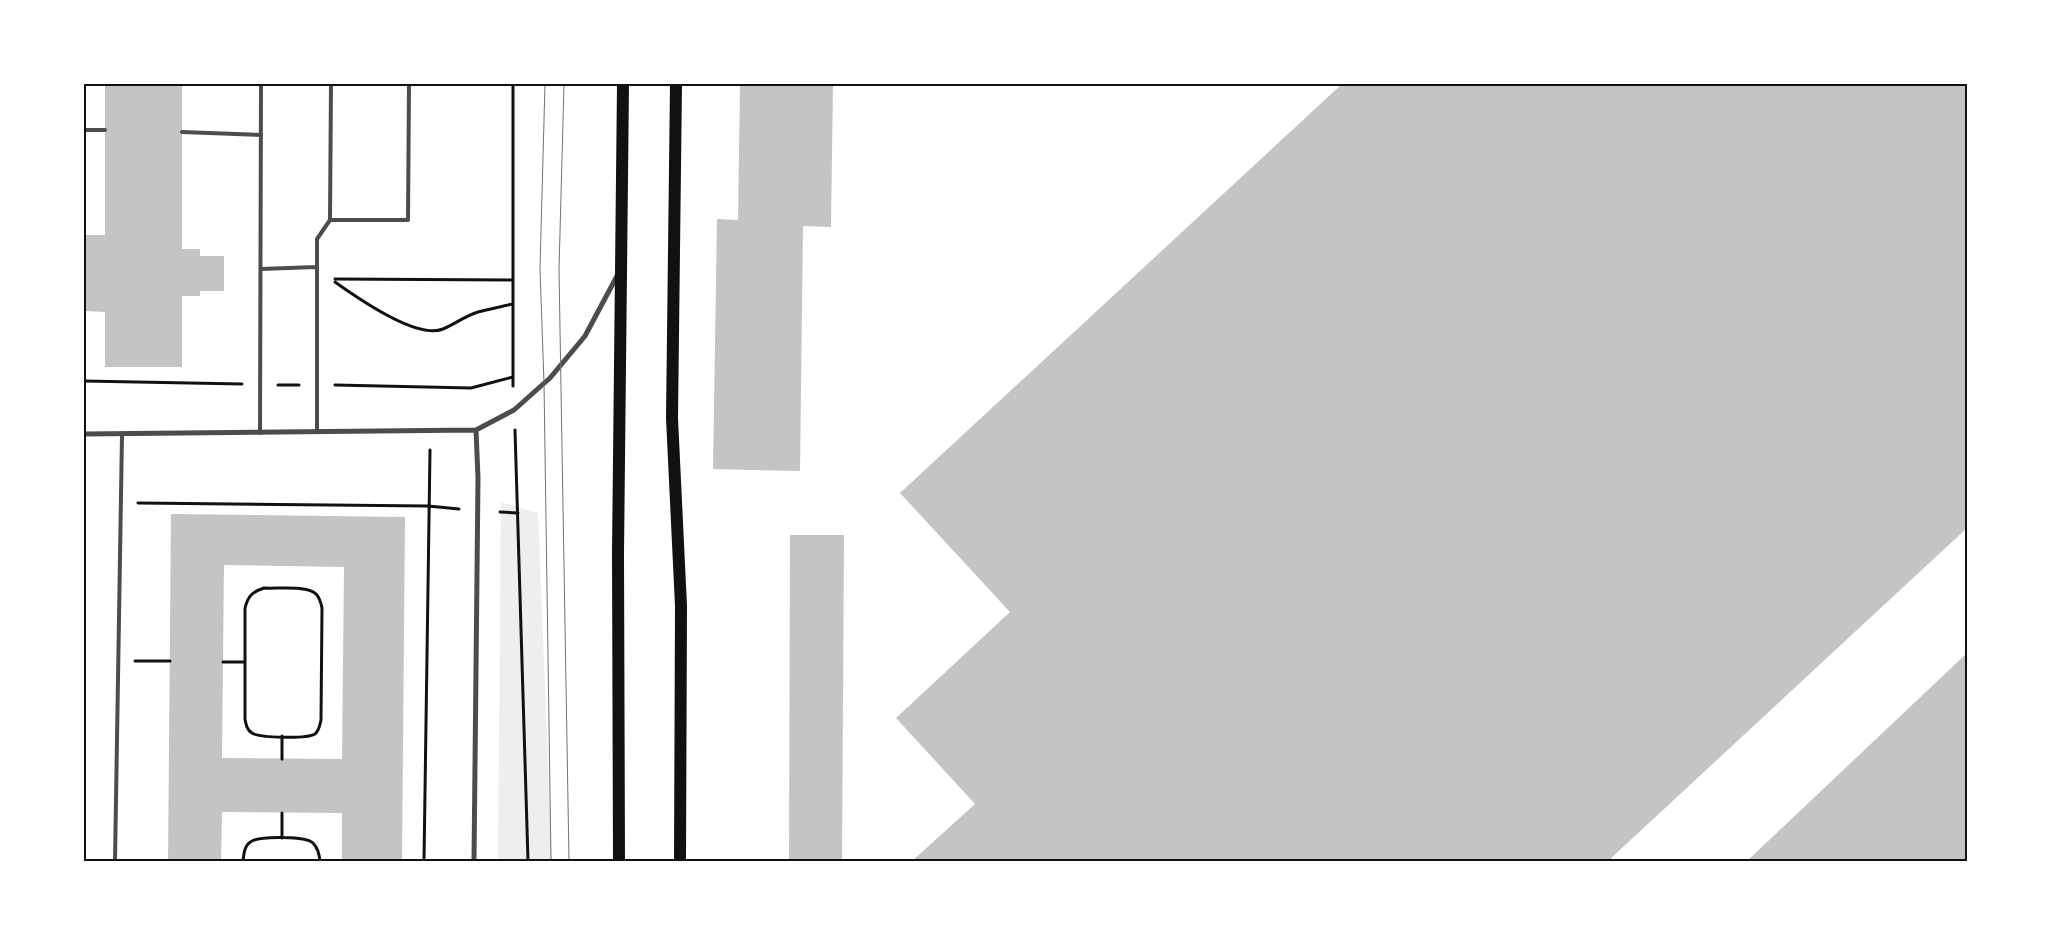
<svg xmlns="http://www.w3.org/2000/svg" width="2051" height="945" font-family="Overpass,sans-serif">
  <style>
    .green { fill: #eee }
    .building { fill: #c4c4c4; fill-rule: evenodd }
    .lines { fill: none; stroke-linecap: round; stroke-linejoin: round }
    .path { stroke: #111; stroke-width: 3 }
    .service { stroke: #4c4c4c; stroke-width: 4 }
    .minor { stroke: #4c4c4c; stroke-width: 5 }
    .primary { stroke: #111; stroke-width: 12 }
    .tram { stroke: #707070; stroke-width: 1 }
    .neatline { fill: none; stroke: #111; stroke-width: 2 }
  </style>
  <rect width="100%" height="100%" fill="#fff"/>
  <path class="green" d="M 501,502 L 538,513 L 552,861 L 498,861 Z"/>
  <path class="building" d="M 105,84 L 182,84 L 182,249 L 200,249 L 200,256 L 224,256 L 224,291 L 200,291 L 200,296 L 182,296 L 182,367 L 105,367 L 105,312 L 84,311 L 84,235 L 105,235 Z
    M 740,84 L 833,84 L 831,227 L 803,226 L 800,471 L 713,469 L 717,219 L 738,220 Z
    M 1342,84 L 1967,84 L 1967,528 L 1608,861 L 912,861 L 975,804 L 896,718 L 1010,612 L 900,493 Z
    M 171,514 L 405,517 L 402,861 L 342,861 L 342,813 L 222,812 L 221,861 L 168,861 ZM 224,565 L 344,567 L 342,759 L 222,758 Z
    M 790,535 L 844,535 L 842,861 L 789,861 Z
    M 1967,653 L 1967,861 L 1747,861 Z"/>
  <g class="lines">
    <path class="path" d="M 513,84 L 513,386
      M 335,279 L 512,280
      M 335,282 C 356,297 417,340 443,329 C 455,324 465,316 478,312 C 489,309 501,307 512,304
      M 84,381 L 242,384
      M 278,385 L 299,385
      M 335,385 L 471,388 L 513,377
      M 515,430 L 528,861
      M 138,503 L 428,506 L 459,509
      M 500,512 L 518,513
      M 264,588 C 276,589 307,585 316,594 C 320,598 321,603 322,608 L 321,720 C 320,725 319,731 315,734 C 307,739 259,738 252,733 C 247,730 246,725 245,719 L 245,608 C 248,596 252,592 264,588 Z
      M 135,661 L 170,661
      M 223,662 L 245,662
      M 282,736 L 282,759
      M 282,838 L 282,813
      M 243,861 C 244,854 244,845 252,841 C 261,836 306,836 313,843 C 318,848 319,854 320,861
      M 424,861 L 430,450"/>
    <path class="service" d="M 84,130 L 105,130
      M 182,132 L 261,135
      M 330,220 L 408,220 L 409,84
      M 261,269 L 316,267
      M 317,432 L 317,239 L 330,220 L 331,84
      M 260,433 L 261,84
      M 115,861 L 122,435"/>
    <path class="minor" d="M 84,434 L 476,430 L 514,410 L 550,378 L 585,336 L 617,276
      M 474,861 L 478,478 L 476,430"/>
    <path class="primary" d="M 676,84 L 672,418 L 681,606 L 680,861
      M 619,861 L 618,554 L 623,84"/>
    <path class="tram" d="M 545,84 L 540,269 L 544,383 L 551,861
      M 564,84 L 559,270 L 569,861"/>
  </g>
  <rect width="2051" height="945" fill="none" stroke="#ffffff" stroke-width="170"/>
  <rect x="85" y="85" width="1881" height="775" class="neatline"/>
</svg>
